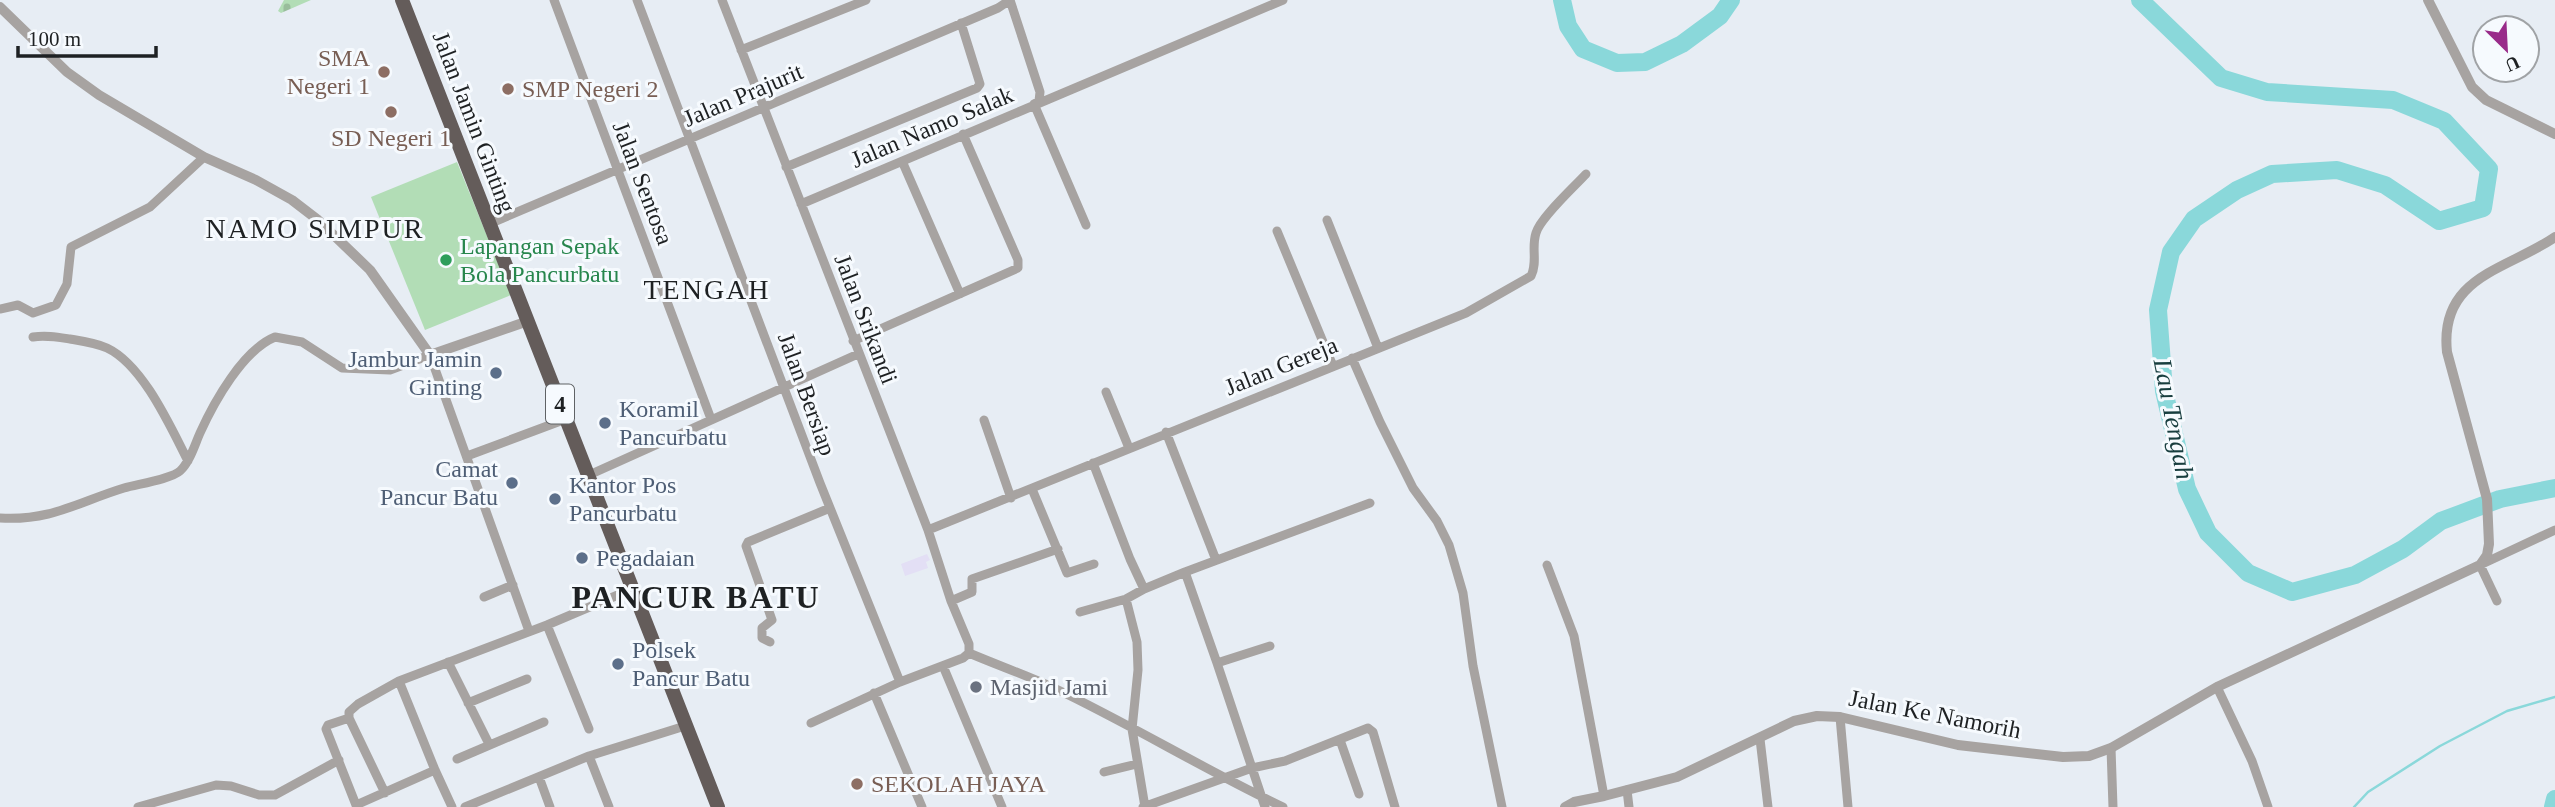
<svg xmlns="http://www.w3.org/2000/svg" width="2555" height="807" font-family="Georgia,serif">
  <style>
    .commercial { fill: #e3dff5 }
    .green { fill: #b2ddb6 }
    .cemetery { fill: url(#cemetery-stones) }
    .lines { fill: none; stroke-linecap: round; stroke-linejoin: round }
    .stream { stroke: #8ad8da; stroke-width: 2.5 }
    .river { stroke: #8ad8da; stroke-width: 18 }
    .minor { stroke: #a7a3a1; stroke-width: 9 }
    .tertiary { stroke: #a7a3a1; stroke-width: 10 }
    .trunk { stroke: #645c5a; stroke-width: 14 }
    .education-dot { fill: #8d6e63; stroke: #f6fafe; stroke-width: 2.5 }
    .leisure-dot { fill: #2e9e5b; stroke: #f6fafe; stroke-width: 2.5 }
    .service-dot { fill: #5c6f8a; stroke: #f6fafe; stroke-width: 2.5 }
    .worship-dot { fill: #6b7280; stroke: #f6fafe; stroke-width: 2.5 }
    .labels { text-anchor: middle; stroke-width: 6; stroke-linejoin: round; paint-order: stroke }
    .shield { fill: #f6fafe; stroke: #5f6265; stroke-width: 2 }
    .shield-label { font-size: 23px; font-weight: bold; fill: #1e2123 }
    .education-label { font-size: 24px; fill: #785e54; stroke: #f6fafe; text-anchor: start }
    .street-label { font-size: 24px; fill: #1e2123; stroke: #f6fafe }
    .leisure-label { font-size: 24px; fill: #27864d; stroke: #f6fafe; text-anchor: start }
    .service-label { font-size: 24px; fill: #4e5e75; stroke: #f6fafe; text-anchor: start }
    .worship-label { font-size: 24px; fill: #5b616d; stroke: #f6fafe; text-anchor: start }
    .water-label { font-size: 26px; font-style: italic; fill: #183e3f; stroke: #f6fafe }
    .quarter-label { font-size: 28px; letter-spacing: 2px; fill: #1e2123; stroke: #f6fafe }
    .district-label { font-size: 32px; font-weight: bold; letter-spacing: 2px; fill: #1e2123; stroke: #f6fafe }
  </style>
  <defs>
    <pattern id="cemetery-stones" width="16" height="16" patternUnits="userSpaceOnUse" patternTransform="scale(1.75)"><rect width="16" height="16" fill="#b2ddb6"/><path d="M2 7V4a2 2 0 0 1 4 0v3zM10 15v-3a2 2 0 0 1 4 0v3z" fill="#99bd9c"/></pattern>
  </defs>
  <rect width="100%" height="100%" fill="#e7edf4"/>
  <path class="commercial" d="M 927,554 L 930,560 L 926,562 L 928,568 L 905,576 L 901,564 Z"/>
  <path class="green" d="M 457,162 L 511,295 L 425,330 L 371,197 Z"/>
  <path class="cemetery" d="M 284,0 L 311,0 L 281,13 L 278,11 Z"/>
  <g class="lines">
    <path class="stream" d="M 2354,807 L 2368,792 L 2440,746 L 2507,711 L 2555,697"/>
    <path class="river" d="M 1562,0 L 1568,26 L 1583,49 L 1617,63 L 1645,62 L 1682,44 L 1720,16 L 1731,0
      M 2140,0 L 2221,78 L 2267,92 L 2393,100 L 2444,121 L 2489,169 L 2483,208 L 2439,221 L 2385,185 L 2337,170 L 2272,174 L 2237,190 L 2194,219 L 2171,252 L 2158,310 L 2164,391 L 2187,489 L 2208,533 L 2248,573 L 2292,592 L 2355,575 L 2403,549 L 2441,521 L 2500,499 L 2555,488
      M 2553,807 L 2555,799"/>
    <path class="minor" d="M 554,0 L 711,419
      M 637,0 L 820,483 L 900,682
      M 722,0 L 928,530 L 951,601 L 969,644 L 969,653
      M 741,50 L 866,0
      M 1034,104 L 1086,225
      M 902,161 L 960,294
      M 786,167 L 977,88 L 980,84 L 961,23
      M 801,204 L 1283,0
      M 1327,220 L 1378,348
      M 489,224 L 998,8 L 1010,0 L 1040,92 L 1039,101 L 1034,104
      M 1277,231 L 1333,366
      M 0,309 L 18,305 L 33,313 L 56,305 L 67,284 L 71,247 L 150,207 L 204,157
      M 33,337 C 46,335 57,337 70,339 C 82,341 96,343 107,348 C 143,365 170,426 188,461
      M 853,341 L 1018,268 L 1018,260 L 963,134
      M 1352,358 L 1380,422 L 1413,488 L 1437,521 L 1449,545 L 1463,593 L 1473,666 L 1502,807
      M 1106,392 L 1129,448
      M 984,420 L 1011,498
      M 1166,432 L 1216,560
      M 467,456 L 566,419
      M 1093,463 L 1130,559 L 1144,589
      M 589,475 L 858,354
      M 1032,489 L 1067,573 L 1094,564
      M 0,518 C 52,521 78,502 124,488 C 138,484 171,479 180,471 C 190,462 195,444 200,433 C 214,402 243,350 275,337 L 302,342 L 342,368 L 390,370 L 430,355 L 529,631
      M 928,530 L 1466,313 L 1531,276 C 1538,262 1531,248 1536,233 C 1540,218 1574,187 1586,174
      M 1547,565 L 1574,636 L 1604,796
      M 1185,572 L 1217,663 L 1265,807
      M 484,597 L 513,585
      M 1126,599 L 1137,642 L 1138,670 L 1132,729 L 1145,807
      M 951,601 L 972,592 L 972,579 L 1058,549
      M 2497,601 L 2480,565 L 2555,530
      M 1080,612 L 1126,599 L 1144,589 L 1185,572 L 1370,503
      M 547,625 L 589,729
      M 770,642 L 762,638 L 762,628 L 772,620 L 746,546 L 748,542 L 830,508
      M 448,662 L 489,744
      M 1217,663 L 1270,646
      M 943,666 L 1002,807
      M 2217,687 L 2252,761 L 2268,807
      M 874,693 L 922,807
      M 468,703 L 527,679
      M 1840,717 L 1848,807
      M 349,718 L 328,725 L 326,729 L 356,805 L 435,770
      M 811,723 L 900,682 L 963,658 L 969,653 C 997,665 1026,675 1054,688 C 1132,725 1205,770 1283,807
      M 1760,739 L 1768,807
      M 1340,740 L 1359,794
      M 2111,748 L 2113,807
      M 589,756 L 609,807
      M 457,759 L 544,722
      M 1104,772 L 1137,764
      M 539,777 L 550,807
      M 1627,790 L 1629,807
      M 385,793 L 349,718 L 349,712 L 358,704 L 399,681
      M 138,807 L 216,785 L 231,786 L 259,795 L 275,795 L 339,760
      M 452,807 L 435,770 L 399,681 L 547,625 L 632,589
      M 465,807 L 589,756 L 685,726
      M 1143,807 L 1252,768 L 1285,761 L 1368,728 L 1373,732 L 1395,807"/>
    <path class="tertiary" d="M 2428,0 L 2472,87 L 2486,100 L 2555,134
      M 0,7 L 67,72 L 99,95 L 204,157 L 256,180 L 292,200 L 318,220 L 370,270 L 430,355 L 528,321
      M 1565,807 L 1574,802 L 1604,796 L 1677,777 L 1794,721 L 1817,716 L 1840,717 L 1958,745 L 2063,757 L 2089,756 L 2111,748 L 2217,687 L 2480,565 L 2487,555 L 2489,544 L 2487,499 L 2447,352 C 2439,276 2507,270 2555,237"/>
    <path class="trunk" d="M 402,0 L 718,807"/>
  </g>
  <g class="education-dot">
    <circle cx="384" cy="72" r="7"/>
    <circle cx="508" cy="89" r="7"/>
    <circle cx="391" cy="112" r="7"/>
    <circle cx="857" cy="784" r="7"/>
  </g>
  <circle class="leisure-dot" cx="446" cy="260" r="7"/>
  <g class="service-dot">
    <circle cx="496" cy="373" r="7"/>
    <circle cx="605" cy="423" r="7"/>
    <circle cx="512" cy="483" r="7"/>
    <circle cx="555" cy="499" r="7"/>
    <circle cx="582" cy="558" r="7"/>
    <circle cx="618" cy="664" r="7"/>
  </g>
  <circle class="worship-dot" cx="976" cy="687" r="7"/>
  <g class="labels">
    <rect class="shield" x="546" y="384.5" width="28" height="39" rx="5"/>
    <g class="shield-label">
      <text x="560" y="412">4</text>
    </g>
    <g class="education-label">
      <text x="370" y="66" text-anchor="end">SMA<tspan x="370" dy="28">Negeri 1</tspan></text>
      <text x="522" y="97">SMP Negeri 2</text>
      <text x="391" y="146" text-anchor="middle">SD Negeri 1</text>
      <text x="871" y="792">SEKOLAH JAYA</text>
    </g>
    <g class="street-label">
      <text transform="translate(743 95) rotate(-23)" y="8">Jalan Prajurit</text>
      <text transform="translate(474 122) rotate(69)" y="8">Jalan Jamin Ginting</text>
      <text transform="translate(932 127) rotate(-23)" y="8">Jalan Namo Salak</text>
      <text transform="translate(643 183) rotate(69)" y="8">Jalan Sentosa</text>
      <text transform="translate(866 319) rotate(69)" y="8">Jalan Srikandi</text>
      <text transform="translate(1281 366) rotate(-22)" y="8">Jalan Gereja</text>
      <text transform="translate(807 394) rotate(70)" y="8">Jalan Bersiap</text>
      <text transform="translate(1935 714) rotate(11)" y="8">Jalan Ke Namorih</text>
    </g>
    <g class="leisure-label">
      <text x="460" y="254">Lapangan Sepak<tspan x="460" dy="28">Bola Pancurbatu</tspan></text>
    </g>
    <g class="service-label">
      <text x="482" y="367" text-anchor="end">Jambur Jamin<tspan x="482" dy="28">Ginting</tspan></text>
      <text x="619" y="417">Koramil<tspan x="619" dy="28">Pancurbatu</tspan></text>
      <text x="498" y="477" text-anchor="end">Camat<tspan x="498" dy="28">Pancur Batu</tspan></text>
      <text x="569" y="493">Kantor Pos<tspan x="569" dy="28">Pancurbatu</tspan></text>
      <text x="596" y="566">Pegadaian</text>
      <text x="632" y="658">Polsek<tspan x="632" dy="28">Pancur Batu</tspan></text>
    </g>
    <g class="worship-label">
      <text x="990" y="695">Masjid Jami</text>
    </g>
    <g class="water-label">
      <text transform="translate(2174 419) rotate(79)" y="9">Lau Tengah</text>
    </g>
    <g class="quarter-label">
      <text x="315" y="238">NAMO SIMPUR</text>
      <text x="707" y="299">TENGAH</text>
    </g>
    <g class="district-label">
      <text x="696" y="608">PANCUR BATU</text>
    </g>
  </g>
  <g transform="translate(2506 49) rotate(156)"><circle r="33" fill="#f6fafe" stroke="#a0a3a6" stroke-width="2"/>
  <path d="M0-5L12 26L0 18L-12 26Z" fill="#992b8a"/>
  <text y="-10" font-size="19" font-weight="bold" text-anchor="middle" fill="#1e2123">U</text>
  </g>
  <path d="M18 46v10h138v-10" fill="none" stroke="#1e2123" stroke-width="3.5"/>
  <text x="28" y="46" font-size="21" fill="#1e2123" stroke="#f6fafe" stroke-width="5" paint-order="stroke">100 m</text>
</svg>
